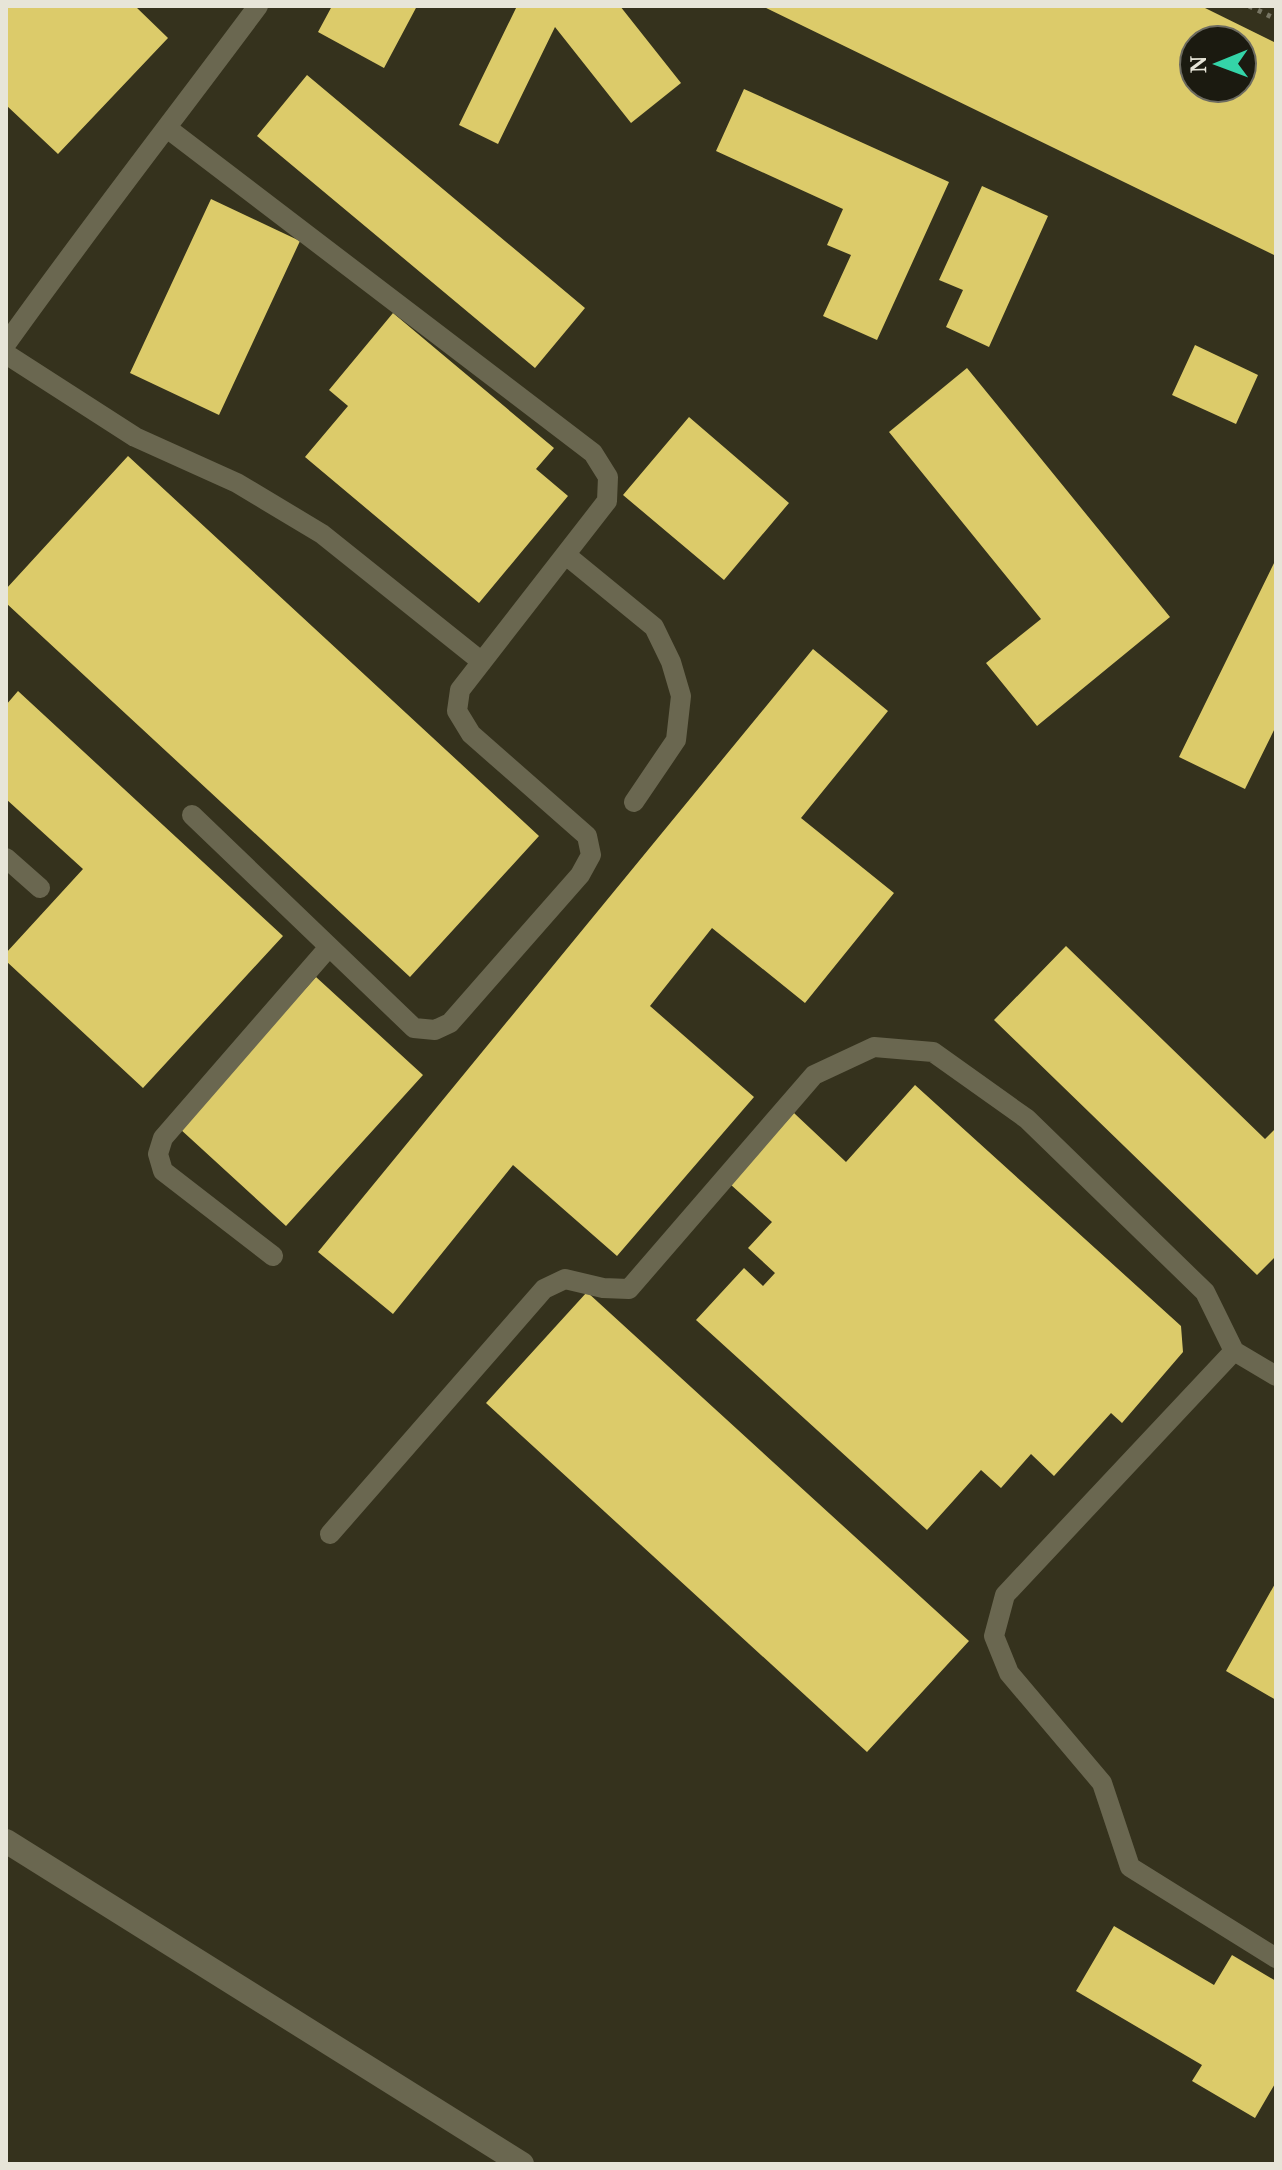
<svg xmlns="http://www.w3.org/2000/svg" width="1282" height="2170" font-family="'Noto Serif',serif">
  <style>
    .building { fill: #dccb6a; fill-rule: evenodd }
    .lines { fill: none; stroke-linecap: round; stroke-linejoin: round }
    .path { stroke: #787664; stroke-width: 5; stroke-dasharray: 4 6; stroke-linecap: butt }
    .lane { stroke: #6a6750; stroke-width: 20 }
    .street { stroke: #6a6750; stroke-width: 24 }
  </style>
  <rect width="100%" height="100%" fill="#35321d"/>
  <path class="building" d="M 6,6 L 135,6 L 168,38 L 58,154 L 6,105 Z
    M 332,6 L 417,6 L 384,68 L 318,32 Z
    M 517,6 L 620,6 L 681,83 L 631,123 L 555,27 L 498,144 L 459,125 Z
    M 762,6 L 1201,6 L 1276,43 L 1276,256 ZM 1194,40 L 1242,40 L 1242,88 L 1194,88 Z
    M 307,75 L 585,308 L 535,368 L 257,136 Z
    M 744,89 L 949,182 L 877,340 L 823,316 L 851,255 L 827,245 L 843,209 L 716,151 Z
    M 982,186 L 1048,216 L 989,347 L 946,327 L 963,290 L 939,280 Z
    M 211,199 L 300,241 L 219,415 L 130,373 Z
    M 393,313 L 554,448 L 536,469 L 568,496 L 479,603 L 305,457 L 348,406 L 329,390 Z
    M 1195,345 L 1258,375 L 1236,424 L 1172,395 Z
    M 967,368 L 1170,617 L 1037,726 L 986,663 L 1041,619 L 889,432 Z
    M 689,417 L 789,503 L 724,580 L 623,495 Z
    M 128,456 L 539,836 L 410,977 L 6,603 L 6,589 Z
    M 1276,559 L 1276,726 L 1245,789 L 1179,757 Z
    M 813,649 L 888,711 L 801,818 L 894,893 L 805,1003 L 712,928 L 650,1006 L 754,1097 L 617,1256 L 513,1165 L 393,1314 L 318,1252 Z
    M 18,691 L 283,936 L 143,1088 L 6,961 L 6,953 L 83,869 L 6,799 L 6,705 Z
    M 1066,946 L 1265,1139 L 1276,1128 L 1276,1256 L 1257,1275 L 994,1020 Z
    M 316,977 L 423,1075 L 286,1226 L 179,1128 Z
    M 915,1085 L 1181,1326 L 1183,1352 L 1122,1423 L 1111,1413 L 1054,1476 L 1031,1454 L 1001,1488 L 981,1470 L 927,1530 L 696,1320 L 744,1268 L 763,1286 L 775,1273 L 748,1248 L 772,1222 L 730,1184 L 794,1113 L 846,1162 Z
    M 587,1292 L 969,1641 L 867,1752 L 486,1403 Z
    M 1276,1582 L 1276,1700 L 1226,1671 Z
    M 1114,1926 L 1214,1985 L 1232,1955 L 1276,1981 L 1276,2082 L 1255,2118 L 1192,2081 L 1202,2065 L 1076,1991 Z"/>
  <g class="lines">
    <path class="path" d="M 1249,6 L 1276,19"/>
    <path class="lane" d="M 167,128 L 593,453 L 608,477 L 607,501 L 460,690 L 457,711 L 471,734 L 587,836 L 591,855 L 580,875 L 450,1023 L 435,1030 L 414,1028 L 192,815
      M 6,344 C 88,229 174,119 258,6
      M 6,354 L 135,437 L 237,483 L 322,534 L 482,662
      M 566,555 L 654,627 L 671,662 L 681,696 L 676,740 L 634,802
      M 6,858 L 40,888
      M 273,1256 L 163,1171 L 158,1154 L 163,1138 L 329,947
      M 1234,1351 L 1005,1595 L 994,1636 L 1009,1673 L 1102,1783 L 1130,1867 L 1276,1958
      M 330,1534 L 544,1289 L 565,1279 L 603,1288 L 629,1289 L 814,1075 L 874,1047 L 933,1052 L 1027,1119 L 1205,1292 L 1234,1351 L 1276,1376"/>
    <path class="street" d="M 6,1841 L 522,2164"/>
  </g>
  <rect width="1282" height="2170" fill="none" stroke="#e7e5d8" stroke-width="16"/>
  <g transform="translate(1218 64) rotate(269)"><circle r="38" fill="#1b1a10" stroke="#6d6b60" stroke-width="2"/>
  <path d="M0-6L14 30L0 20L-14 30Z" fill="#34d4a8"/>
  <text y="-12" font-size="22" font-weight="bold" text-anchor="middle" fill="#e7e5d8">N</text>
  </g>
</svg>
